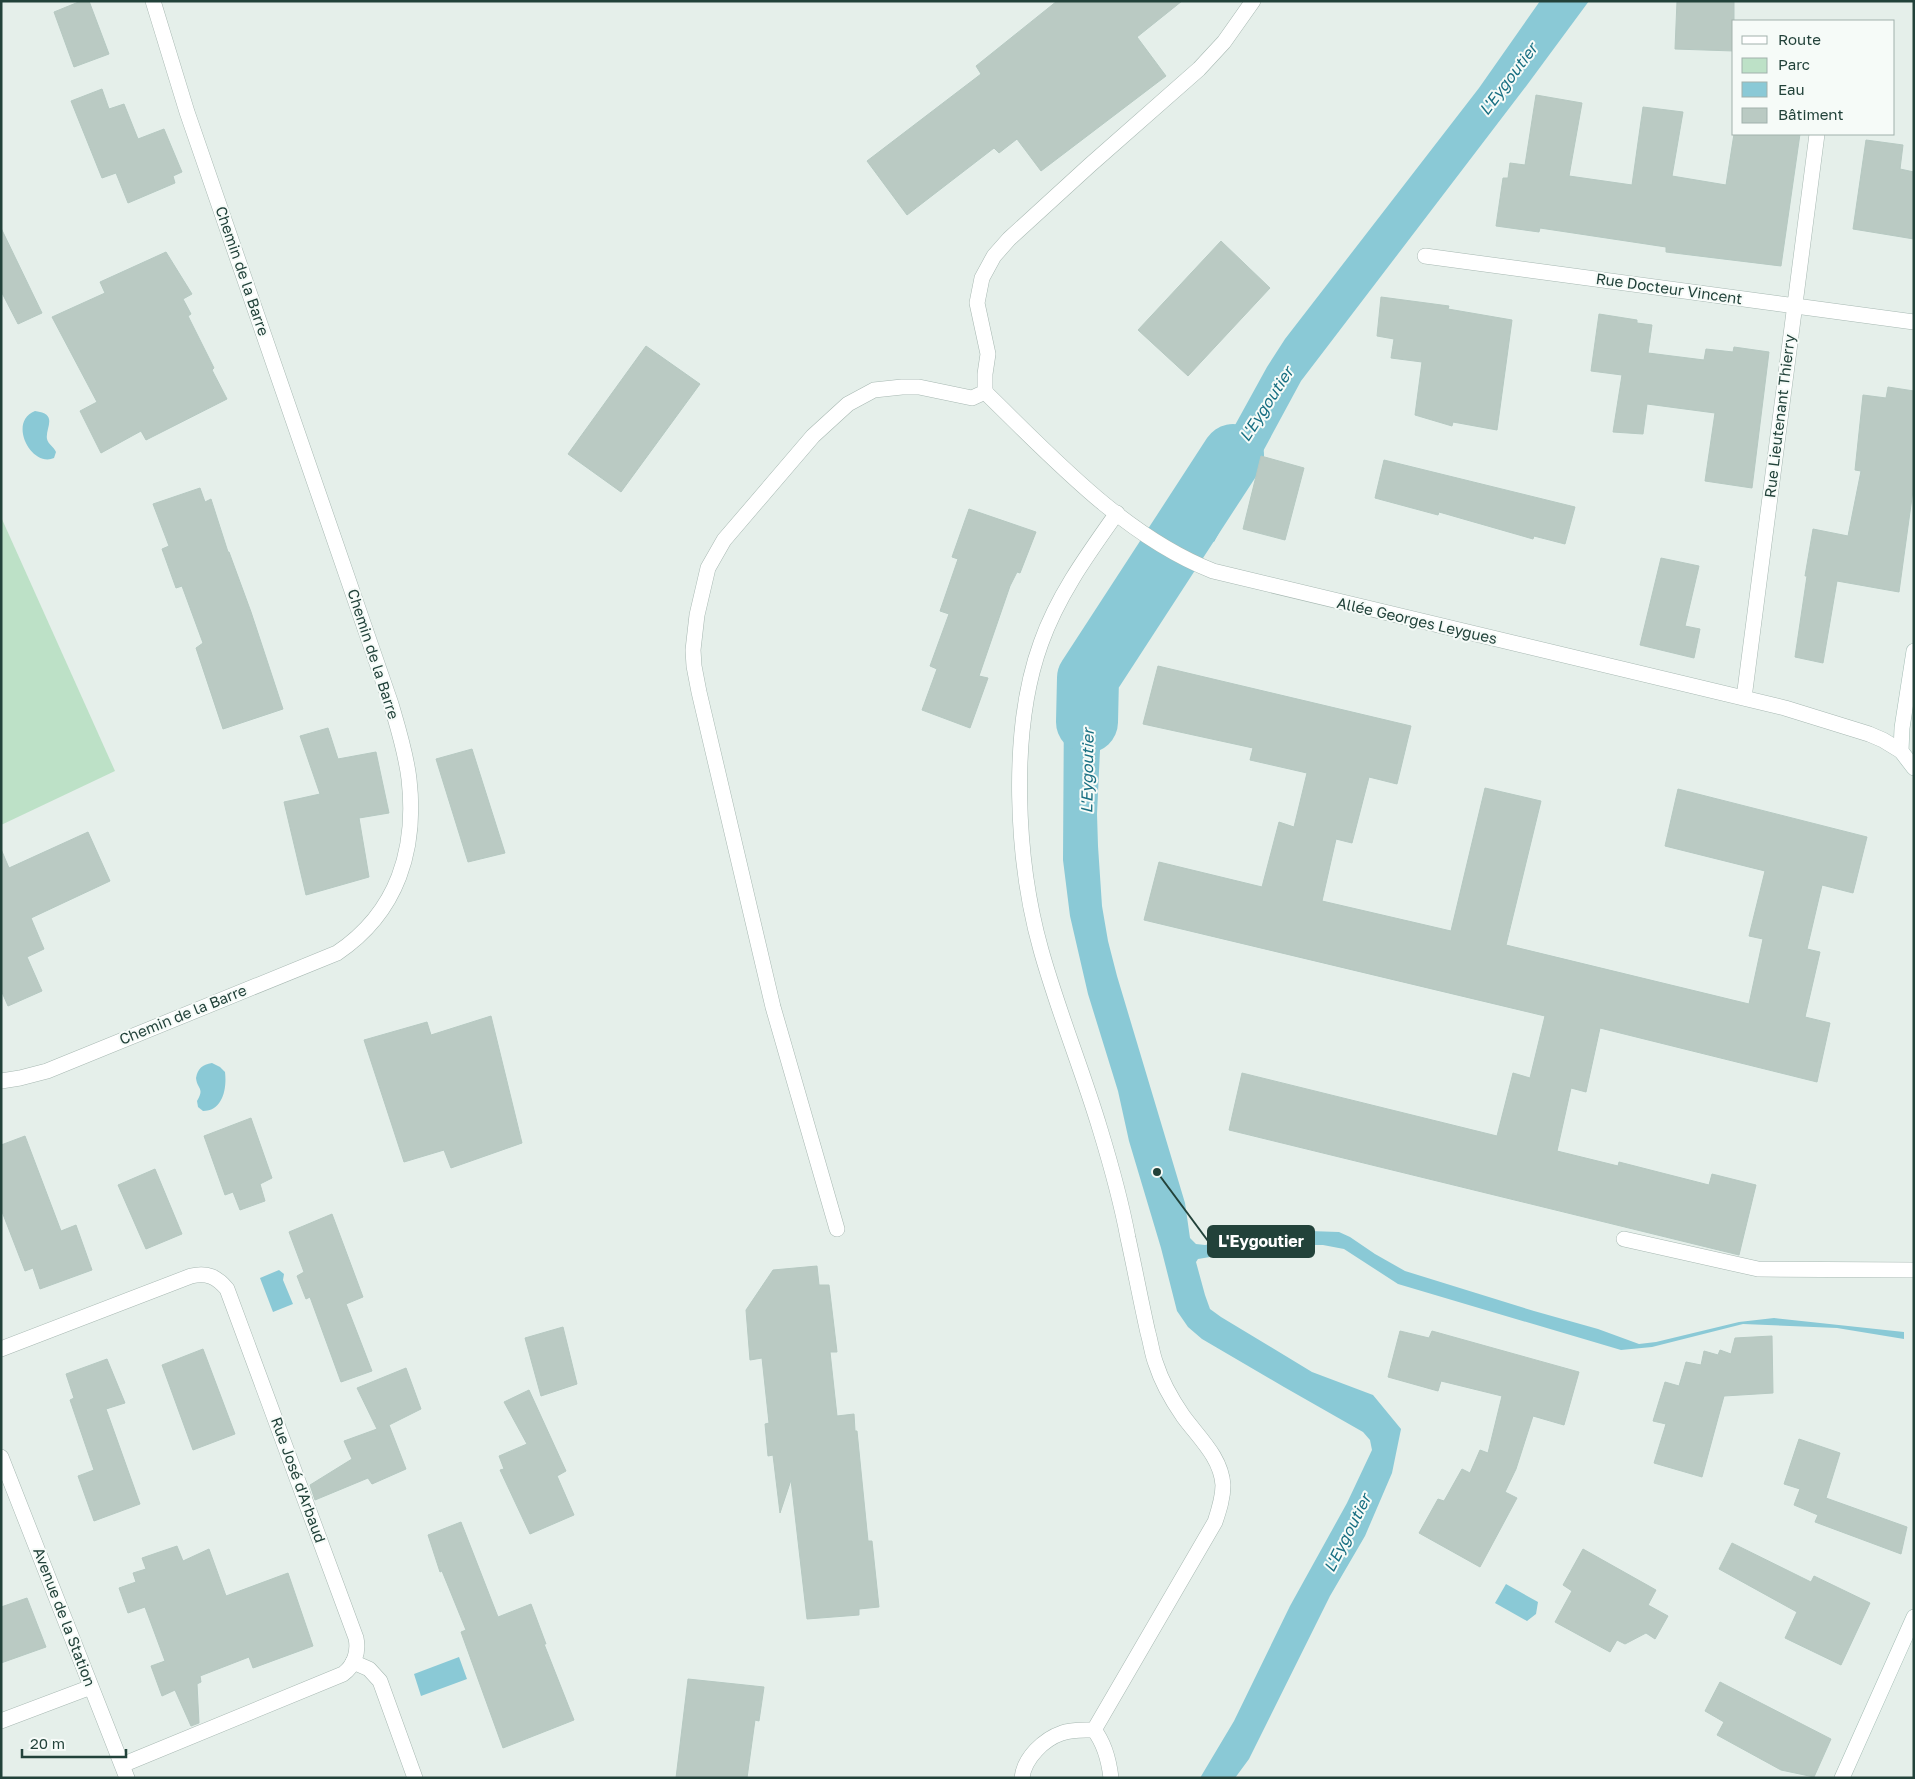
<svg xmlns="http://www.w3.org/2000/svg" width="1915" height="1779" font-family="'Golos Text',sans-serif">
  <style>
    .green { fill: #bde1c7 }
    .water { fill: #8ac9d6 }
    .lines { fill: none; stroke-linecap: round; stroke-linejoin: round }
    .river { stroke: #8ac9d6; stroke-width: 62 }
    .building { fill: #bacac3; stroke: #b6c9c2 }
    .lane-casing { stroke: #a7b8b2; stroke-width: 16 }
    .street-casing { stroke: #a7b8b2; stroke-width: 16 }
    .secondary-casing { stroke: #a2bbb3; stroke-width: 16 }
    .lane { stroke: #fff; stroke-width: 15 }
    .street { stroke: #fff; stroke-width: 15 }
    .secondary { stroke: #fff; stroke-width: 15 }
    .labels { text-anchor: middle; stroke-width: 4; stroke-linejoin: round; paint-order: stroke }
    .street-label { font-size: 15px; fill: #22423a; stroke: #f6fbf8 }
    .water-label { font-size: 16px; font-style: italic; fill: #186f82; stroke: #f6fbf8 }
    .leader { fill: none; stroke: #22423a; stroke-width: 2 }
    .callout-dot { fill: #22423a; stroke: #f6fbf8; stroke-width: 2 }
    .callout { fill: #22423a; stroke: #22423a; stroke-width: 2 }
    .callout-label { font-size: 16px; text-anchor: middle; font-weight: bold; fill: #fff }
  </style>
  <rect width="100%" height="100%" fill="#e5efea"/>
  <path class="green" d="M 1,517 L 115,771 L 1,825 Z"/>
  <path class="water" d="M 1540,1 L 1589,1 L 1527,85 L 1301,381 L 1214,542 L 1180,525 L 1267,367 L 1285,339 L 1479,88 Z
    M 35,411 C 59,414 45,428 47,439 C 48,444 54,447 56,452 L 54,458 C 32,468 7,422 35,411 Z
    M 1128,593 L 1157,601 L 1129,617 L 1119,627 L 1112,639 L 1098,680 L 1100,750 L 1097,814 L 1098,846 L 1102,906 L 1108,941 L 1117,976 L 1185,1203 L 1190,1238 L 1196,1244 L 1205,1245 L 1224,1241 L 1309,1231 L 1339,1232 L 1350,1237 L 1375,1254 L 1405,1271 L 1534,1311 L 1598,1329 L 1639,1344 L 1656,1342 L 1739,1322 L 1774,1318 L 1904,1332 L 1904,1339 L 1837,1328 L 1743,1324 L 1652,1347 L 1621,1350 L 1398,1284 L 1344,1249 L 1323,1245 L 1282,1245 L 1198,1259 L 1196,1262 L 1205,1295 L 1210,1309 L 1221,1317 L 1312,1372 L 1373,1395 L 1401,1429 L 1392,1473 L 1365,1536 L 1330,1596 L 1249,1759 L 1235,1778 L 1200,1778 L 1234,1721 L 1290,1606 L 1347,1503 L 1372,1450 L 1370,1440 L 1363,1432 L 1284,1387 L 1202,1339 L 1188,1327 L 1177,1311 L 1161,1248 L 1129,1141 L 1118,1091 L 1088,994 L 1070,916 L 1063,860 L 1064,699 Z
    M 212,1063 L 220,1067 L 225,1072 C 227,1088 223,1111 203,1111 L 198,1107 L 197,1101 C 205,1088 197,1089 196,1078 C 198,1068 202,1065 212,1063 Z
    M 279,1270 L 284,1274 L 283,1280 L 293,1304 L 273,1312 L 260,1278 Z
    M 1506,1584 L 1538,1602 L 1536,1614 L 1527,1621 L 1495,1603 Z
    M 459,1657 L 467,1679 L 421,1696 L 414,1674 Z"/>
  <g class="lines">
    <path class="river" d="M 1087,722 L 1088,678 L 1233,455"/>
  </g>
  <path class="building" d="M 81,1 L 89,1 L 109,54 L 74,67 L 54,12 Z
    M 1057,1 L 1182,1 L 1137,37 L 1166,76 L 1041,171 L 1017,139 L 999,153 L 994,148 L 907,215 L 867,161 L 981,74 L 976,66 Z
    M 1677,1 L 1734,1 L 1734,51 L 1675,49 Z
    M 102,89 L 109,109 L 124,104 L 138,139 L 164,129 L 182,172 L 173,176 L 175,183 L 128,203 L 116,173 L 102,178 L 71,101 Z
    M 1536,95 L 1582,103 L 1569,176 L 1632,185 L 1643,107 L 1683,112 L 1672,176 L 1726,185 L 1734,134 L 1800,134 L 1781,266 L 1666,252 L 1666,247 L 1540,228 L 1539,232 L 1496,226 L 1503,178 L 1508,178 L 1510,163 L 1525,165 Z
    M 1866,140 L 1903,145 L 1900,169 L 1914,172 L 1914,239 L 1853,229 Z
    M 1,228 L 42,313 L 18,324 L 1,291 Z
    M 1221,241 L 1270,288 L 1188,376 L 1138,330 Z
    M 166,252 L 192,294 L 183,299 L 191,314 L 188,316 L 214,368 L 212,370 L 227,399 L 146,440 L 141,431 L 101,453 L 80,411 L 97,402 L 52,317 L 105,293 L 100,282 Z
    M 1381,297 L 1449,306 L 1448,309 L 1512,320 L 1497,430 L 1453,422 L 1452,426 L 1415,415 L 1422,362 L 1391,358 L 1394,339 L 1377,336 Z
    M 1599,314 L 1637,320 L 1637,323 L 1652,325 L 1648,353 L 1704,360 L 1706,349 L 1733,352 L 1734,347 L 1769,352 L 1752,488 L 1705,481 L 1715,413 L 1647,404 L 1643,434 L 1613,432 L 1622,375 L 1591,371 Z
    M 646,346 L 700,384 L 621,492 L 568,454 Z
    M 1888,387 L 1914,391 L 1914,483 L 1899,592 L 1837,581 L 1823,663 L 1795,657 L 1807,576 L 1805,576 L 1813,529 L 1848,536 L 1861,471 L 1855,470 L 1863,395 L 1886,398 Z
    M 1261,456 L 1304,468 L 1285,540 L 1243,529 Z
    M 1384,460 L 1575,507 L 1565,544 L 1534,536 L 1533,539 L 1439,512 L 1438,515 L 1375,498 Z
    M 200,488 L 205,502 L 211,499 L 228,552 L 229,552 L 251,612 L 283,709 L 223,729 L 196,648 L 203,643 L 182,586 L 176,588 L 162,549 L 169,546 L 153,504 Z
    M 969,509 L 1036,532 L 1020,573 L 1017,572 L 1010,586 L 979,676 L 988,678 L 970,728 L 922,710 L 937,669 L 930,666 L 949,614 L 940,611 L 958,559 L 952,557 Z
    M 1661,558 L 1699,566 L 1685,626 L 1700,629 L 1694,658 L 1640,645 Z
    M 1158,666 L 1411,726 L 1397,784 L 1369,777 L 1352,843 L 1336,839 L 1322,901 L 1451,931 L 1485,788 L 1541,801 L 1506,945 L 1749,1004 L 1763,939 L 1749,936 L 1765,871 L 1665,846 L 1678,789 L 1867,837 L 1853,893 L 1822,885 L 1807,949 L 1820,952 L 1805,1017 L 1830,1023 L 1817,1082 L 1600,1028 L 1586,1092 L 1571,1088 L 1557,1151 L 1618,1166 L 1619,1162 L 1709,1185 L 1712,1174 L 1756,1185 L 1739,1255 L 1229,1130 L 1242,1073 L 1497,1136 L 1513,1073 L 1530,1078 L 1545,1016 L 1144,920 L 1159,862 L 1262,887 L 1279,822 L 1294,827 L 1307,773 L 1250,760 L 1253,748 L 1143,724 Z
    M 328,728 L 338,759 L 376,752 L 389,813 L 359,818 L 369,877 L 306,895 L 284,802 L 320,794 L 300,736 Z
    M 472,749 L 505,853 L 468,862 L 436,759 Z
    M 88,832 L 110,881 L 31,918 L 44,949 L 27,957 L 42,991 L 8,1006 L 1,990 L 1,849 L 9,868 Z
    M 491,1016 L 522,1143 L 451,1168 L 444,1150 L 404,1162 L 364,1040 L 427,1022 L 431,1035 Z
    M 251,1118 L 272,1178 L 260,1184 L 265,1201 L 240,1210 L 233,1192 L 225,1195 L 204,1136 Z
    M 25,1136 L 61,1231 L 76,1225 L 92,1270 L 40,1289 L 33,1268 L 25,1271 L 1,1209 L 1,1145 Z
    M 155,1169 L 182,1234 L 146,1249 L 118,1185 Z
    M 332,1214 L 363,1297 L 346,1304 L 372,1371 L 341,1382 L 310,1297 L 306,1299 L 297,1276 L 304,1272 L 289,1232 Z
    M 817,1266 L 819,1285 L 829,1285 L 837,1352 L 830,1352 L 837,1416 L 854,1414 L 855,1431 L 857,1431 L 868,1541 L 872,1541 L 879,1607 L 859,1609 L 859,1615 L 807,1619 L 791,1480 L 780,1513 L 773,1455 L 768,1456 L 765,1424 L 769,1423 L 762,1358 L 750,1360 L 746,1310 L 773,1270 Z
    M 563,1327 L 577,1384 L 541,1396 L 525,1338 Z
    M 1400,1331 L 1429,1338 L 1432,1331 L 1579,1372 L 1564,1425 L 1533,1416 L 1516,1469 L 1505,1492 L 1517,1498 L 1480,1567 L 1419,1533 L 1438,1499 L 1444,1501 L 1462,1469 L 1470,1473 L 1480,1450 L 1488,1453 L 1502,1396 L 1441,1381 L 1438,1391 L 1388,1377 Z
    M 1772,1336 L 1773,1393 L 1724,1396 L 1702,1477 L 1654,1463 L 1666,1424 L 1653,1421 L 1665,1382 L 1679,1386 L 1686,1362 L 1701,1365 L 1704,1351 L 1718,1355 L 1720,1350 L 1731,1354 L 1735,1338 Z
    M 203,1349 L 235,1434 L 193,1450 L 162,1365 Z
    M 107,1359 L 125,1403 L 106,1409 L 140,1504 L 94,1521 L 78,1476 L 94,1470 L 70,1400 L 74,1398 L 66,1374 Z
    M 406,1368 L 421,1409 L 389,1425 L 406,1469 L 372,1484 L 368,1478 L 315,1500 L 310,1485 L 352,1459 L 344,1441 L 377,1429 L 357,1388 Z
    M 529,1390 L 566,1471 L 557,1476 L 574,1515 L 530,1534 L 500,1470 L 504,1469 L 499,1456 L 527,1444 L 504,1402 Z
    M 1799,1439 L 1840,1453 L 1826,1498 L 1907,1527 L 1901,1554 L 1815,1522 L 1818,1515 L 1794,1505 L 1800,1489 L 1784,1484 Z
    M 461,1522 L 498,1617 L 531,1604 L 546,1644 L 544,1644 L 574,1720 L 503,1748 L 461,1632 L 466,1630 L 442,1571 L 440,1572 L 428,1535 Z
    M 1732,1543 L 1811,1582 L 1814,1576 L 1870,1603 L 1841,1665 L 1785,1638 L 1797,1612 L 1719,1569 Z
    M 177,1546 L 183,1561 L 209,1549 L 226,1596 L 288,1573 L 313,1646 L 253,1668 L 249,1657 L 200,1676 L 201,1682 L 197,1684 L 199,1723 L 191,1726 L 175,1690 L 162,1696 L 151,1666 L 165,1661 L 145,1607 L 128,1613 L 119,1588 L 136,1582 L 133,1573 L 146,1569 L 142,1558 Z
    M 1583,1549 L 1656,1590 L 1648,1605 L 1668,1616 L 1655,1639 L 1646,1633 L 1625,1644 L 1617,1640 L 1610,1652 L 1555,1622 L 1572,1591 L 1563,1585 Z
    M 27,1598 L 46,1647 L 1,1663 L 1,1607 Z
    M 688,1679 L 764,1687 L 759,1721 L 755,1720 L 747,1778 L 676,1778 Z
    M 1720,1682 L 1831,1739 L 1814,1777 L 1781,1770 L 1717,1735 L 1724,1722 L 1705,1711 Z"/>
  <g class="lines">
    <g class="lane-casing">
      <path id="lane" d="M 837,1229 L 773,1007 L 699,692 L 694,666 L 693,650 L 697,615 L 708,568 L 724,540 L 813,436 L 848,404 L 874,390 L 902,387 L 919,387 L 972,398 L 985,392 L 985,374 L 988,354 L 977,303 L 982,278 L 994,256 L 1009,239 L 1090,165 L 1199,69 L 1224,42 L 1253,1
        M 1624,1239 L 1758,1269 L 1914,1270
        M 353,1662 L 369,1669 L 380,1681 L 415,1778
        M 1094,1730 L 1215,1522 C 1219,1510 1223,1498 1223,1485 C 1221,1457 1199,1438 1183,1416 C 1172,1400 1162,1383 1156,1364 C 1152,1354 1151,1343 1148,1333 C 1141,1302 1135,1270 1128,1238 C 1121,1201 1111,1165 1100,1129 C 1082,1069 1058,1011 1041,950 C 1016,861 1009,731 1041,643 C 1058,595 1088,554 1117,513
        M 1094,1730 C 1105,1744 1109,1761 1111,1778
        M 1022,1778 C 1024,1758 1044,1739 1062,1733 C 1072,1729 1084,1730 1094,1730"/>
    </g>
    <g class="street-casing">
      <path id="street" d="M 1425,256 L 1914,322
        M 985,392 C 1053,458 1124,536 1213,571 L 1785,708 L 1869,734 L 1883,740 L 1901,751
        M 1744,698 L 1817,134
        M 1,1081 L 20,1078 L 47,1071 L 337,953 C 398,912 417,849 409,779 C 406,753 398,728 391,704 L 187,112 L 153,1
        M 1,1349 L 191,1276 C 207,1272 217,1277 227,1289 L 356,1638 C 359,1652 354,1666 343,1674 L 122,1765
        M 1,1457 L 127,1778
        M 1,1721 L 91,1687"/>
    </g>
    <g class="secondary-casing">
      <path id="secondary" d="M 1914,651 L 1902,728 L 1901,751 L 1914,768
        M 1842,1778 L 1914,1617"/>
    </g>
    <use href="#lane" class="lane"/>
    <use href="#street" class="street"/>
    <use href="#secondary" class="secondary"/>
  </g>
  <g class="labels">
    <g class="street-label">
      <text transform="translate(242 271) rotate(71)" y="5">Chemin de la Barre</text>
      <text transform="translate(1669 289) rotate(8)" y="5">Rue Docteur Vincent</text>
      <text transform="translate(1780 416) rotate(-83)" y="5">Rue Lieutenant Thierry</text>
      <text transform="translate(1417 621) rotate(13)" y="5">Allée Georges Leygues</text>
      <text transform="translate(373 654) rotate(72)" y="5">Chemin de la Barre</text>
      <text transform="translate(183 1015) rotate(-22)" y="5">Chemin de la Barre</text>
      <text transform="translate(298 1480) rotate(70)" y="5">Rue José d'Arbaud</text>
      <text transform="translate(64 1617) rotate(69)" y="5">Avenue de la Station</text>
    </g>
    <g class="water-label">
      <text transform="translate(1508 79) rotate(-53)" y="6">L'Eygoutier</text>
      <text transform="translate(1266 404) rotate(-57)" y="6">L'Eygoutier</text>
      <text transform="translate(1087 771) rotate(-89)" y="6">L'Eygoutier</text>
      <text transform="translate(1347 1533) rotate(-63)" y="6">L'Eygoutier</text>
    </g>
  </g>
  <path class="leader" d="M1157 1172L1208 1241"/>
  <circle class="callout-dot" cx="1157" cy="1172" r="5"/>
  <rect class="callout" x="1208" y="1226" width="106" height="31" rx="5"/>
  <g class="callout-label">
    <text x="1261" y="1247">L'Eygoutier</text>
  </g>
  <rect width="1915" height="1779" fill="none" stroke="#22423a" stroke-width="5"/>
  <rect x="1732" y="20" width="162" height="115" fill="#f6fbf8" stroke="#a1b1ac"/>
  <rect x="1742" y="36" width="25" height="8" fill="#ffffff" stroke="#a1b1ac"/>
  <text x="1778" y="45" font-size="15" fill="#22423a">Route</text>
  <rect x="1742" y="58" width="25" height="15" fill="#bde1c7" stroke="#a1b1ac"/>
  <text x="1778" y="70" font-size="15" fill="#22423a">Parc</text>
  <rect x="1742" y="82" width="25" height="15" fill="#8ac9d6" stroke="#a1b1ac"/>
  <text x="1778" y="95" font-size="15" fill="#22423a">Eau</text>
  <rect x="1742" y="108" width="25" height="15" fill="#bacac3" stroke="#a1b1ac"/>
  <text x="1778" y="120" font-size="15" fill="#22423a">Bâtiment</text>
  <path d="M22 1749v8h104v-8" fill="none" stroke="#22423a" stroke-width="2.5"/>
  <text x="30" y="1749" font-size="15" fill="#22423a" stroke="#f6fbf8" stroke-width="4" paint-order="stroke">20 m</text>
</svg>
